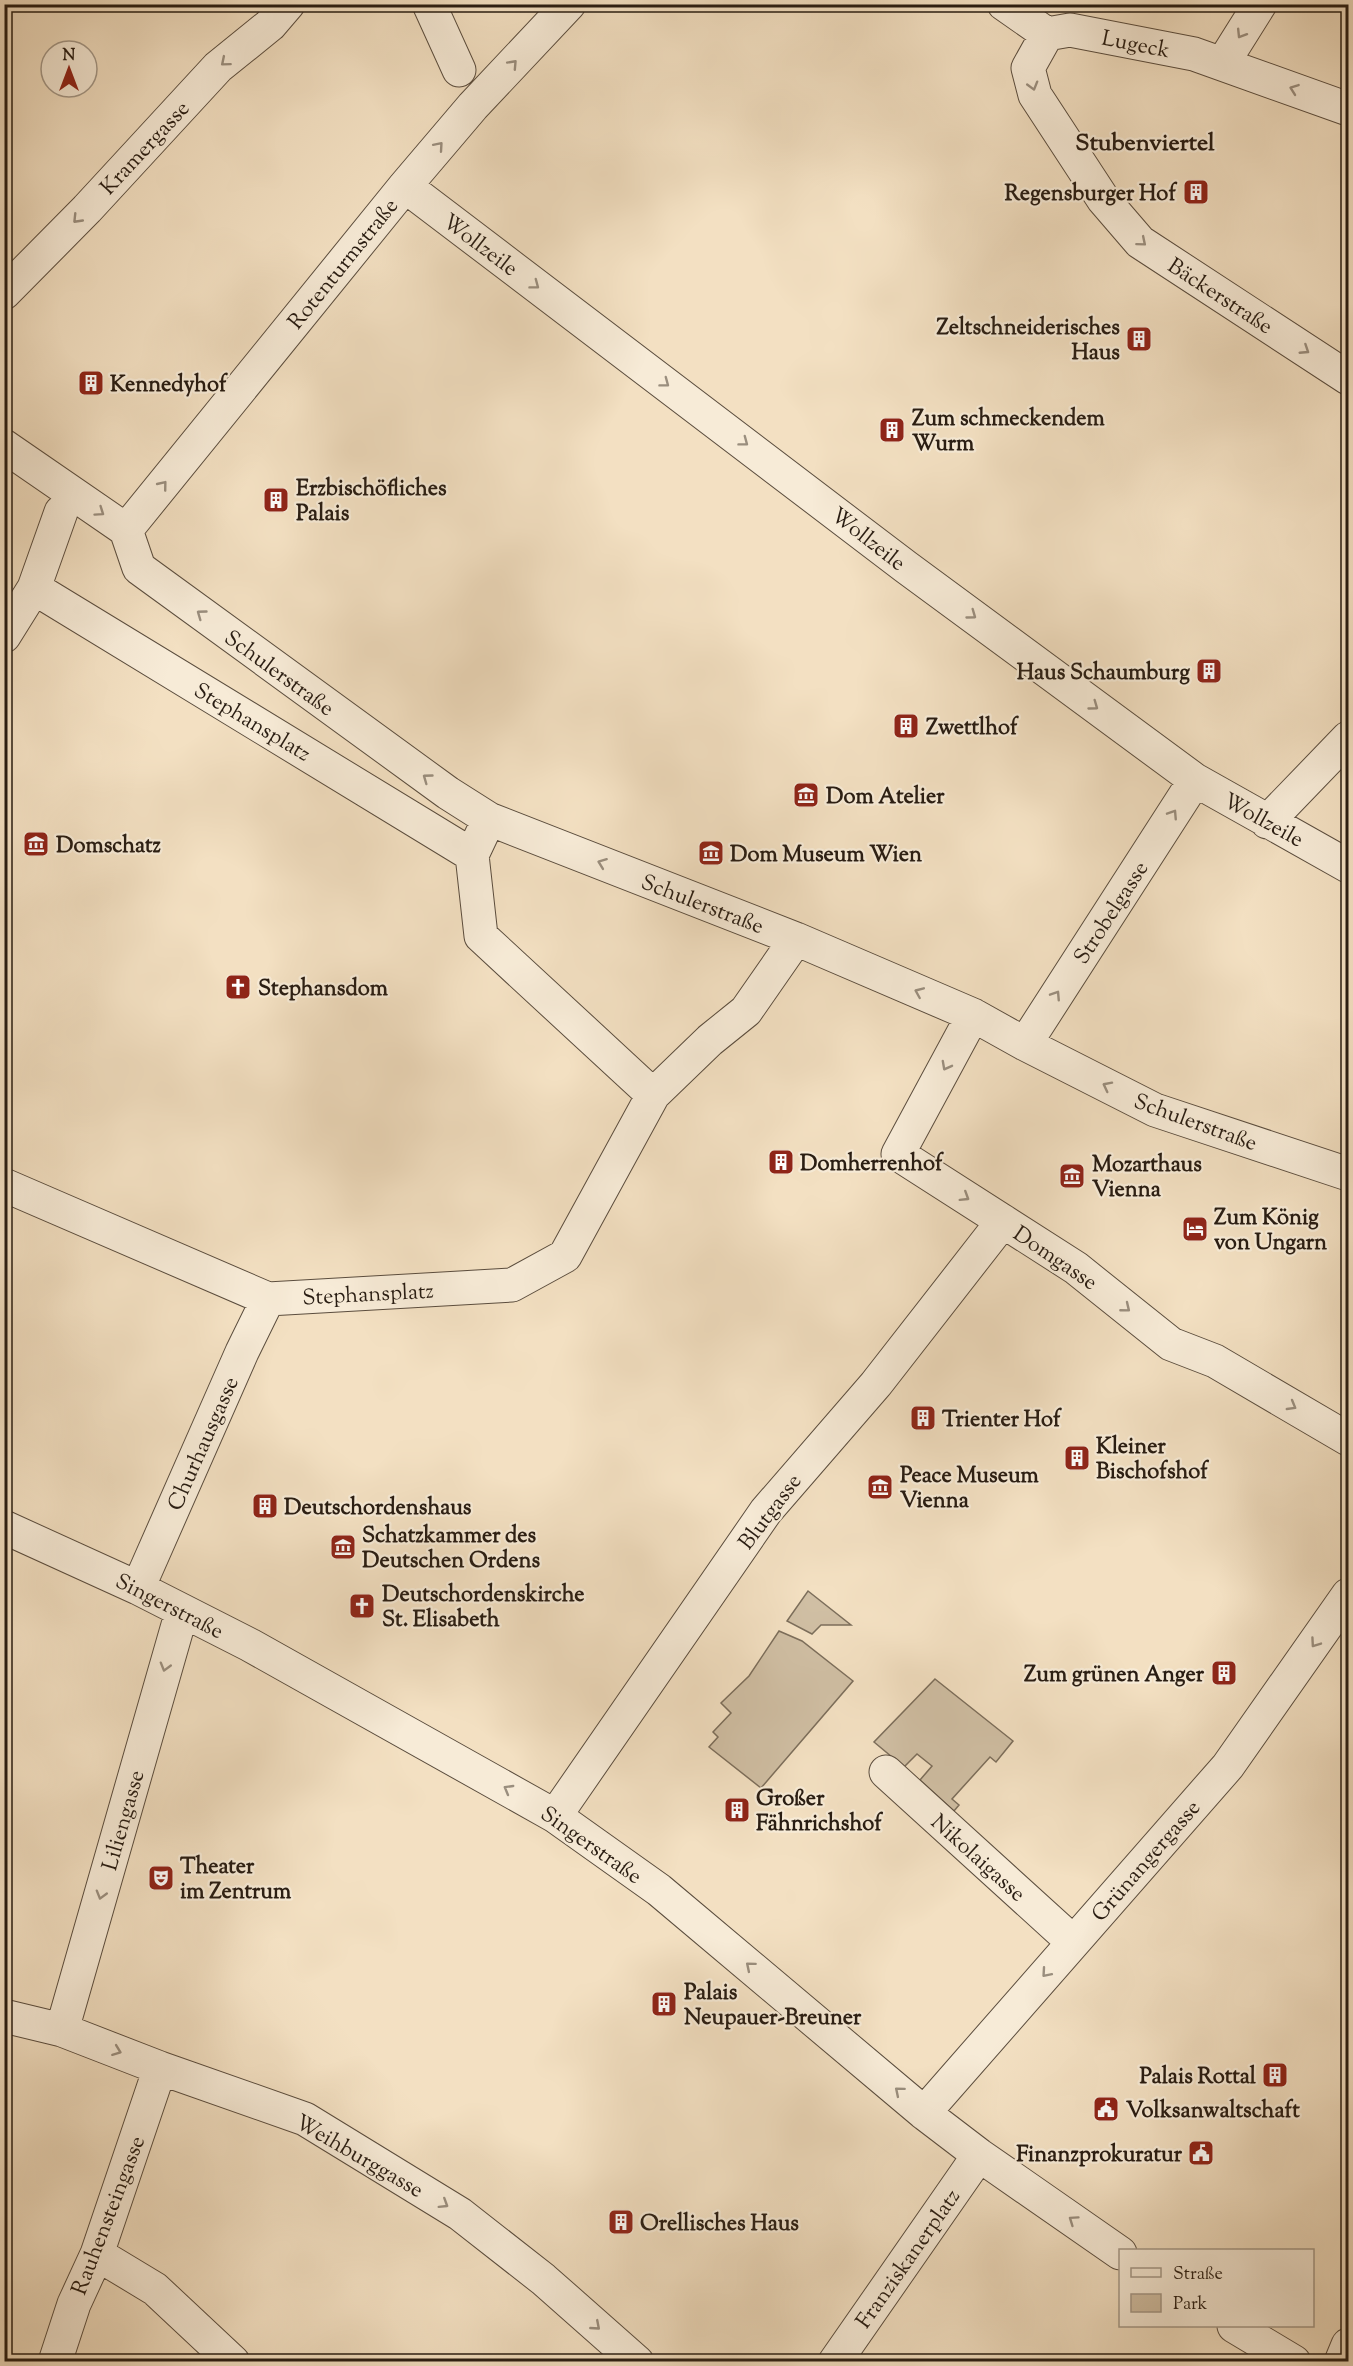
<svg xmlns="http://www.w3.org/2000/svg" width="1353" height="2366" font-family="'Sorts Mill Goudy',serif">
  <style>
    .green { fill: #d0bfa4; stroke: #7c6e5b; stroke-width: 1.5 }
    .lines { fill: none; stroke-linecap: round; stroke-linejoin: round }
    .street-casing { stroke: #5b4d3e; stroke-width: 35 }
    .street { stroke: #f7ebd7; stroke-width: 33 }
    .oneway { stroke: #9a8e7e }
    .labels { text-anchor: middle; stroke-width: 4.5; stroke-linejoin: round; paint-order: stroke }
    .street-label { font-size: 22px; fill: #281c12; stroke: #f7ebd7 }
    .poi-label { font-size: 22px; font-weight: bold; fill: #281c12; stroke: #f7ebd7; text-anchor: start }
    .neighbourhood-label { font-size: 24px; font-weight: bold; fill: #281c12; stroke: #f7ebd7 }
  </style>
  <rect width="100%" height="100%" fill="#f3e0c2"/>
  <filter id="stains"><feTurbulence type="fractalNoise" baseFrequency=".00333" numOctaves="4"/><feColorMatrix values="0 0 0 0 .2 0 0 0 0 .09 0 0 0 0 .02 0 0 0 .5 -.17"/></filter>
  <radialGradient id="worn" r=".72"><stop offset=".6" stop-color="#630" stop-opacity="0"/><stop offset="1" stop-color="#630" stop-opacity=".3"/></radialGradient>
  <path class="green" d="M 808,1591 L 851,1625 L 821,1625 L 812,1634 L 787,1621 Z
    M 779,1631 L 802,1641 L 853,1681 L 761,1788 L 709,1747 L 718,1737 L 713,1732 L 731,1713 L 721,1703 L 749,1676 Z
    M 935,1679 L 1013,1741 L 996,1762 L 990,1757 L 952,1799 L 959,1805 L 954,1811 L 920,1780 L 932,1766 L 917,1754 L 904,1767 L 874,1742 Z"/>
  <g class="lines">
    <g class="street-casing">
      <path id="street" d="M 429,4 L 459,70
        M 1004,4 L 1047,34 L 1070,30 L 1194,54 L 1348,109
        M 1047,34 L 1028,68 L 1035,95 L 1103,199 L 1140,242 L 1348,378
        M 1223,63 L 1260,4
        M 405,186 L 906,567 L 1195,780 L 1348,866
        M 4,293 L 87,209 L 218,67 L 270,25 L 288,4
        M 4,446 L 126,530
        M 126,530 L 139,568 L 448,793 L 489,819 L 796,939 L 973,1015 L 1025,1044 L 1155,1110 L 1348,1174
        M 126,530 L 405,186 L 473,106 L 569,4
        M 34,588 L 472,855
        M 4,636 L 34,588 L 61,512
        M 1267,822 L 1348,738
        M 973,1015 L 898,1154 L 1076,1268 L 1171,1344 L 1215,1361 L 1348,1439
        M 1025,1044 L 1195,780
        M 653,1095 L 710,1040 L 746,1011 L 796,939
        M 4,1185 L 268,1299 L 512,1285 L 565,1256 L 653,1095 L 481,936 L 472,855 L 489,819
        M 4,1527 L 138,1588 L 250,1645 L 555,1816 L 659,1890 L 924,2113 L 979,2155 L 1120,2253
        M 138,1588 L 242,1352 L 268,1299
        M 886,1772 L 1073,1942
        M 555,1816 L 766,1511 L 876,1384 L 1003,1221
        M 4,2016 L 62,2030 L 160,2068 L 305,2119 L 460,2214 L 543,2279 L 637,2362
        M 62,2030 L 182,1611
        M 924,2113 L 1228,1766 L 1348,1595
        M 97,2254 L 155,2289 L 233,2362
        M 1234,2326 L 1294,2362
        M 55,2362 L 74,2304 L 97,2254 L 160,2068
        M 835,2362 L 979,2155
        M 1341,2362 L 1348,2345"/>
    </g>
    <use href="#street" class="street"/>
  </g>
  <defs><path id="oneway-chevron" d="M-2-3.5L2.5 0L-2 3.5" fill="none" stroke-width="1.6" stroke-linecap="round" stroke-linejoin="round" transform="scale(1.5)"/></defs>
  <g class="oneway">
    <use href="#oneway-chevron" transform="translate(1241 34) rotate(122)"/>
    <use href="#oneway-chevron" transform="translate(225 62) rotate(140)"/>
    <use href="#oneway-chevron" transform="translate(513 64) rotate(-47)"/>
    <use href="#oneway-chevron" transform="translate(1033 86) rotate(74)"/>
    <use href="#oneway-chevron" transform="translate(1294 89) rotate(-160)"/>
    <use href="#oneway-chevron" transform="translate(439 146) rotate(-49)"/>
    <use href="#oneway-chevron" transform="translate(77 219) rotate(134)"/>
    <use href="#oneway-chevron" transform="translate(1142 242) rotate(40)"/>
    <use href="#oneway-chevron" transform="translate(535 285) rotate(37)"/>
    <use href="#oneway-chevron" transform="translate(1305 350) rotate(33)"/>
    <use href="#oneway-chevron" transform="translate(665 383) rotate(37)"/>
    <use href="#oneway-chevron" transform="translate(744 442) rotate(37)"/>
    <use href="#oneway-chevron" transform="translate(163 485) rotate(-51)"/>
    <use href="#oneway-chevron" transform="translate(100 512) rotate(35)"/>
    <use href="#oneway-chevron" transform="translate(201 614) rotate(-144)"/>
    <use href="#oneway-chevron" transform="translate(972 615) rotate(36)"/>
    <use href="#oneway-chevron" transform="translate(1094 706) rotate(36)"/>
    <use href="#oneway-chevron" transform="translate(427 778) rotate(-144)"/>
    <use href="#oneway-chevron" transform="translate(1173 814) rotate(-57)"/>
    <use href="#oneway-chevron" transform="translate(602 863) rotate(-159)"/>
    <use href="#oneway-chevron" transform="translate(919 992) rotate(-157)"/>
    <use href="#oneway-chevron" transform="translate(1056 995) rotate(-57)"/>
    <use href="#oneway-chevron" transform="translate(946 1066) rotate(118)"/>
    <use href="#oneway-chevron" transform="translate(1107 1086) rotate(-153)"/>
    <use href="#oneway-chevron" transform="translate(965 1197) rotate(32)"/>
    <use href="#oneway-chevron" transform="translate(1126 1308) rotate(39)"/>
    <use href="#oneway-chevron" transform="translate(1292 1406) rotate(30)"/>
    <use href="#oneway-chevron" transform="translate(1315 1643) rotate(125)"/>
    <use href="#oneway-chevron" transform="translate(165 1667) rotate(106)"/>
    <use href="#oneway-chevron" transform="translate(508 1789) rotate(-150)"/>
    <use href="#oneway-chevron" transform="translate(101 1895) rotate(106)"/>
    <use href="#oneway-chevron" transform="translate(750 1966) rotate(-140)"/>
    <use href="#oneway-chevron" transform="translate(1046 1973) rotate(131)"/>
    <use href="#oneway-chevron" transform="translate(117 2051) rotate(21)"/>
    <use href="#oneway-chevron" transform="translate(899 2091) rotate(-140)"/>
    <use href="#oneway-chevron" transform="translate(444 2204) rotate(32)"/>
    <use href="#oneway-chevron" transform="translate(1073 2220) rotate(-145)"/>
    <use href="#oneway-chevron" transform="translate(596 2326) rotate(41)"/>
  </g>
  <defs>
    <g id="building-square" transform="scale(1.35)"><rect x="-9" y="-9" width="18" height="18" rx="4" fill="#8f2418" stroke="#f7ebd7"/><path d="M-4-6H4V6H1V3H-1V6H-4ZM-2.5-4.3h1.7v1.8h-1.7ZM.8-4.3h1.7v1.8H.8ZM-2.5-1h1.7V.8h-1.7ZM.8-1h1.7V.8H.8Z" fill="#fff"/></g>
    <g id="museum-square" transform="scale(1.35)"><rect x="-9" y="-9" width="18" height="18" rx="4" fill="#8f2418" stroke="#f7ebd7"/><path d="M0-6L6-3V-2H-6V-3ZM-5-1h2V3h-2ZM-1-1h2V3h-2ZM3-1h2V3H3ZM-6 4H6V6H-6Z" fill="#fff"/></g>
    <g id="church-square" transform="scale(1.35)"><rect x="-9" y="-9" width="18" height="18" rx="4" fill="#8f2418" stroke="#f7ebd7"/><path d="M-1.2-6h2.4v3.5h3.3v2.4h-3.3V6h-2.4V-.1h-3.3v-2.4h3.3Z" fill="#fff"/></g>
    <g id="hotel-square" transform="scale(1.35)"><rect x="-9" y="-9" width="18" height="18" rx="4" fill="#8f2418" stroke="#f7ebd7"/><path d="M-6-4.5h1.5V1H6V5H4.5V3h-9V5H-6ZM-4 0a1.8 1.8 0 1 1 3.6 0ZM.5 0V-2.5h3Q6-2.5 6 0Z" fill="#fff"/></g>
    <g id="theatre-square" transform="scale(1.35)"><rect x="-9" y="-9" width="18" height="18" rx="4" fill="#8f2418" stroke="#f7ebd7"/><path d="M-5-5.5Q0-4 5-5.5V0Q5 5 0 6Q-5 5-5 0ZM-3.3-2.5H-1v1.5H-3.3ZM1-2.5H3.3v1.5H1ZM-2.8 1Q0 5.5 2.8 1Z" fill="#fff"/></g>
    <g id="civic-square" transform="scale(1.35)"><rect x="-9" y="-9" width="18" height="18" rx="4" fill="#8f2418" stroke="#f7ebd7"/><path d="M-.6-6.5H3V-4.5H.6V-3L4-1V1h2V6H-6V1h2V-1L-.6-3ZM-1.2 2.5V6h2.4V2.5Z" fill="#fff"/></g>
  </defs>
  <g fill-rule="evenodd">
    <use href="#building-square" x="1196" y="192"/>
    <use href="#building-square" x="1139" y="339"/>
    <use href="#building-square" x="91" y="383"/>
    <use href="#building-square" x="892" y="430"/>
    <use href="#building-square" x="276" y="500"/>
    <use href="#building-square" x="1209" y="671"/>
    <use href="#building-square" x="906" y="726"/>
    <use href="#museum-square" x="806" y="795"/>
    <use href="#museum-square" x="36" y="844"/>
    <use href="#museum-square" x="711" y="853"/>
    <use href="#church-square" x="238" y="987"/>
    <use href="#building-square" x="781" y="1162"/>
    <use href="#museum-square" x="1072" y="1176"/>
    <use href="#hotel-square" x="1195" y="1229"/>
    <use href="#building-square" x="923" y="1418"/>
    <use href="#building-square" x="1077" y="1458"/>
    <use href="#museum-square" x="880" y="1487"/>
    <use href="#building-square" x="265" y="1506"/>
    <use href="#museum-square" x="343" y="1547"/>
    <use href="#church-square" x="362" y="1606"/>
    <use href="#building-square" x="1224" y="1673"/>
    <use href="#building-square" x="737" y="1810"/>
    <use href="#theatre-square" x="161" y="1878"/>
    <use href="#building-square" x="664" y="2004"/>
    <use href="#building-square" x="1275" y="2075"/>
    <use href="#civic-square" x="1106" y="2109"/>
    <use href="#civic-square" x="1201" y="2153"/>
    <use href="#building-square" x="621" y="2222"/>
  </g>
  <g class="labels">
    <g class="street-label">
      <text transform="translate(1136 43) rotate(11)" y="8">Lugeck</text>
      <text transform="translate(144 147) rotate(-47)" y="8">Kramergasse</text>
      <text transform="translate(481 244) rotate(37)" y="8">Wollzeile</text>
      <text transform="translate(342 263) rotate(-51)" y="8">Rotenturmstraße</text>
      <text transform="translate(1221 295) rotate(33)" y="8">Bäckerstraße</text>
      <text transform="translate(869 538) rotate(38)" y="8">Wollzeile</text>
      <text transform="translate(280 672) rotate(36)" y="8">Schulerstraße</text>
      <text transform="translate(253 721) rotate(31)" y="8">Stephansplatz</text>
      <text transform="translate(1264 819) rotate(29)" y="8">Wollzeile</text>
      <text transform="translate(703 903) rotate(21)" y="8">Schulerstraße</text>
      <text transform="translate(1110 912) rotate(-57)" y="8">Strobelgasse</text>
      <text transform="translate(1196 1121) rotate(20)" y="8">Schulerstraße</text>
      <text transform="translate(1056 1257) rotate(34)" y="8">Domgasse</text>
      <text transform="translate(368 1293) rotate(-3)" y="8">Stephansplatz</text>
      <text transform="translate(202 1443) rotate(-66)" y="8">Churhausgasse</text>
      <text transform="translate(769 1511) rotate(-53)" y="8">Blutgasse</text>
      <text transform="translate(170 1605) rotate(27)" y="8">Singerstraße</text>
      <text transform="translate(122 1820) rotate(-74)" y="8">Liliengasse</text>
      <text transform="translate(592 1844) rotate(35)" y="8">Singerstraße</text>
      <text transform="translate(979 1857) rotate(42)" y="8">Nikolaigasse</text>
      <text transform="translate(1145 1860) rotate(-49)" y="8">Grünangergasse</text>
      <text transform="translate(360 2155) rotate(30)" y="8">Weihburggasse</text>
      <text transform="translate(107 2215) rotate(-69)" y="8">Rauhensteingasse</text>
      <text transform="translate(907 2258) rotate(-55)" y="8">Franziskanerplatz</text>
    </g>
    <g class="poi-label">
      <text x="1176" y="200" text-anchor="end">Regensburger Hof</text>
      <text x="1120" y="334" text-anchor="end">Zeltschneiderisches<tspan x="1120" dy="25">Haus</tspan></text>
      <text x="110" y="391">Kennedyhof</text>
      <text x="912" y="425">Zum schmeckendem<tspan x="912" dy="25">Wurm</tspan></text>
      <text x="296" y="495">Erzbischöfliches<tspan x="296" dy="25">Palais</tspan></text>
      <text x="1190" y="679" text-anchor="end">Haus Schaumburg</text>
      <text x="926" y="734">Zwettlhof</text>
      <text x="826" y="803">Dom Atelier</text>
      <text x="56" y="852">Domschatz</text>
      <text x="730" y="861">Dom Museum Wien</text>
      <text x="258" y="995">Stephansdom</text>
      <text x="800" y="1170">Domherrenhof</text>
      <text x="1092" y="1171">Mozarthaus<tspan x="1092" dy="25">Vienna</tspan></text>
      <text x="1214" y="1224">Zum König<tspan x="1214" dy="25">von Ungarn</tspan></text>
      <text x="942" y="1426">Trienter Hof</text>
      <text x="1096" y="1453">Kleiner<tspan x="1096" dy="25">Bischofshof</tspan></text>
      <text x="900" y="1482">Peace Museum<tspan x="900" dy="25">Vienna</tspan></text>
      <text x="284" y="1514">Deutschordenshaus</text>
      <text x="362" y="1542">Schatzkammer des<tspan x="362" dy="25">Deutschen Ordens</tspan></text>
      <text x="382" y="1601">Deutschordenskirche<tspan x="382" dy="25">St. Elisabeth</tspan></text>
      <text x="1204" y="1681" text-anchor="end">Zum grünen Anger</text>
      <text x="756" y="1805">Großer<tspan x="756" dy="25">Fähnrichshof</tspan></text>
      <text x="180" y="1873">Theater<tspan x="180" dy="25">im Zentrum</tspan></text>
      <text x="684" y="1999">Palais<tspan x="684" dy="25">Neupauer-Breuner</tspan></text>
      <text x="1256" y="2083" text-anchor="end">Palais Rottal</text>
      <text x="1126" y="2117">Volksanwaltschaft</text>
      <text x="1182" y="2161" text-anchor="end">Finanzprokuratur</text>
      <text x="640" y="2230">Orellisches Haus</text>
    </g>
    <g class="neighbourhood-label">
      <text x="1145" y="150">Stubenviertel</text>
    </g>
  </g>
  <rect width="1353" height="2366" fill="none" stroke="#f3e0c2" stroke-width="24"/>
  <rect x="6" y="6" width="1341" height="2354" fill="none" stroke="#281c12" stroke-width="3"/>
  <rect x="12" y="12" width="1329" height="2342" fill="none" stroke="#281c12" stroke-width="1.5"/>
  <rect x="1119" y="2249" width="195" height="78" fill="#f7ebd7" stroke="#a49888" stroke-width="1.5"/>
  <rect x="1131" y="2268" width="30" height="9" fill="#f7ebd7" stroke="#a49888" stroke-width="1.5"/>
  <text x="1173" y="2279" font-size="18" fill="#281c12">Straße</text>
  <rect x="1131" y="2294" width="30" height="18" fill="#d0bfa4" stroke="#a49888" stroke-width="1.5"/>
  <text x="1173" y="2309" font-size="18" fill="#281c12">Park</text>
  <g transform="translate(69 69)"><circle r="28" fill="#f7ebd7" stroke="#a49888" stroke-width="1.5"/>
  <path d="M0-4.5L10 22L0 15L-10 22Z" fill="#8f2418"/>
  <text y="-9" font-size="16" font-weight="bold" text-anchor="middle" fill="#281c12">N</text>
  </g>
  <rect width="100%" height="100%" filter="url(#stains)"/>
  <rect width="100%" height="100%" fill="url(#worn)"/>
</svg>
